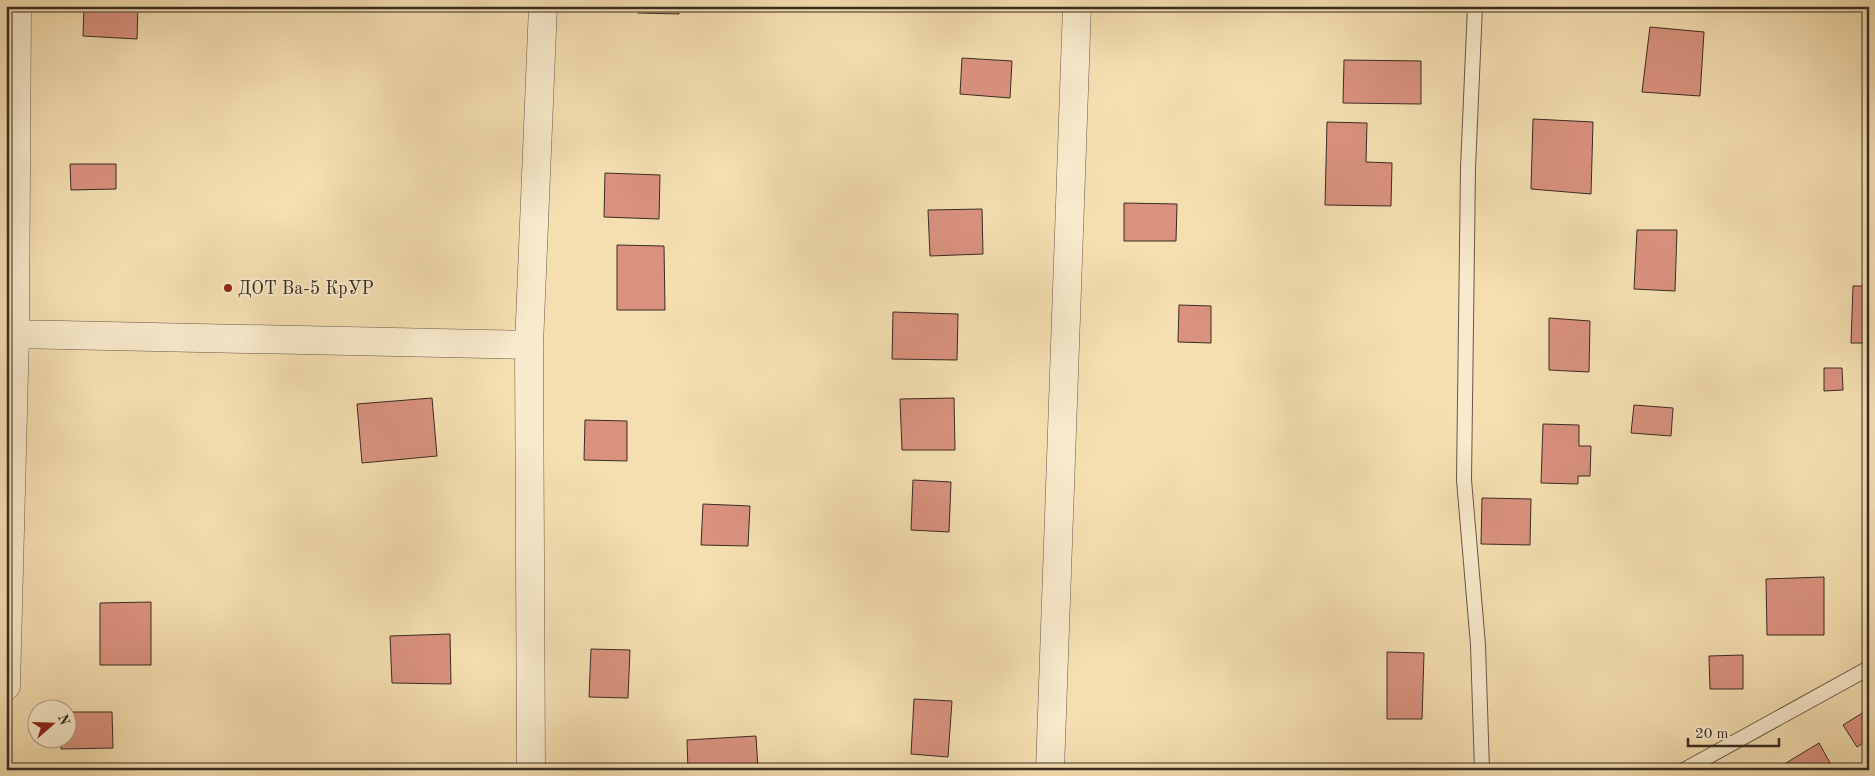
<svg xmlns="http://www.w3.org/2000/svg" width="1875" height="776" font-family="'Old Standard TT',serif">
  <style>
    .building { fill: #da927f; stroke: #382c23 }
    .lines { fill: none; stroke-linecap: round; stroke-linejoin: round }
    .service-casing { stroke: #675946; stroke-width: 16 }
    .minor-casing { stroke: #675946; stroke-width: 29 }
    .service { stroke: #f8eacc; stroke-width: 14 }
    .minor { stroke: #f8eacc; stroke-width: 28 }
    .poi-dot { fill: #8f2418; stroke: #f8eacc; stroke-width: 2 }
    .labels { text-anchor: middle; stroke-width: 4; stroke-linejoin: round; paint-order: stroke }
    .poi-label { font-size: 18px; fill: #382c23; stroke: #f8eacc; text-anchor: start }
  </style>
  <rect width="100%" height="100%" fill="#f5dfb1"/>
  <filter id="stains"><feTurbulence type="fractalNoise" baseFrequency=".004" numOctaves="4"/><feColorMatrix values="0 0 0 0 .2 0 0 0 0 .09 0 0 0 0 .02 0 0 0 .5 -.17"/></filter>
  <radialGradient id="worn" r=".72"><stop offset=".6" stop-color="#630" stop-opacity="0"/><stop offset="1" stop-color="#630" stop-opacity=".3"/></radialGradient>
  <path class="building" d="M 84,6 L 138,6 L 137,39 L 83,36 Z
    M 638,6 L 679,6 L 679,14 L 638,13 Z
    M 1650,27 L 1704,32 L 1700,96 L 1642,92 Z
    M 962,58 L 1012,61 L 1010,98 L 960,94 Z
    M 1344,60 L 1421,61 L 1421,104 L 1343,103 Z
    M 1533,119 L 1593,122 L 1591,194 L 1531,189 Z
    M 1327,122 L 1367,123 L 1366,162 L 1392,163 L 1391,206 L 1325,205 Z
    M 70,164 L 116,164 L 116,189 L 71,190 Z
    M 605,173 L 660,175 L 659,219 L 604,217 Z
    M 1124,203 L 1177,204 L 1176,241 L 1124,241 Z
    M 982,209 L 983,254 L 930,256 L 928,210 Z
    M 1637,230 L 1677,230 L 1675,291 L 1634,289 Z
    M 617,245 L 664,246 L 665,310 L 617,310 Z
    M 1853,286 L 1869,286 L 1869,343 L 1851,343 Z
    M 1179,305 L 1211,306 L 1211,343 L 1178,342 Z
    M 893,312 L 958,314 L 957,360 L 892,359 Z
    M 1549,318 L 1590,321 L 1589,372 L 1549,370 Z
    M 1824,368 L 1842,368 L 1843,390 L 1824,391 Z
    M 432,398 L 437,456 L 362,463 L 357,404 Z
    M 954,398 L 955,450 L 902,450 L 900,399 Z
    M 1634,405 L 1673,408 L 1671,436 L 1631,433 Z
    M 585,420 L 627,421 L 627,461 L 584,460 Z
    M 1543,424 L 1579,425 L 1579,446 L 1591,446 L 1590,476 L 1578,476 L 1578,484 L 1541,483 Z
    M 913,480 L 951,482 L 949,532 L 911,530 Z
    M 1482,498 L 1531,499 L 1530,545 L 1481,544 Z
    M 703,504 L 750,506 L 748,546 L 701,545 Z
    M 1824,577 L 1824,635 L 1767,635 L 1766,579 Z
    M 151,602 L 151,665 L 100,665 L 100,603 Z
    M 450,634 L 451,684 L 392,683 L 390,636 Z
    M 591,649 L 630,650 L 628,698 L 589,697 Z
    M 1387,652 L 1424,653 L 1422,719 L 1387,719 Z
    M 1743,655 L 1743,689 L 1710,689 L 1709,656 Z
    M 914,699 L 952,701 L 948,757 L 911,754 Z
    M 68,712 L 112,712 L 113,748 L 61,749 L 61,738 L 68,738 Z
    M 1864,712 L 1869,720 L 1869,739 L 1857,747 L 1843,725 Z
    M 756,736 L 758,770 L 688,770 L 687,740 Z
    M 1819,743 L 1834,770 L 1790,770 L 1786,763 Z"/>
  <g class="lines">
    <g class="service-casing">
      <path id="service" d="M 1475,6 L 1468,168 L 1464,480 L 1478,645 L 1482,770
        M 1684,770 L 1869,668"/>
    </g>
    <g class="minor-casing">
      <path id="minor" d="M 15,334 L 529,345
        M 6,686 L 15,334 L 17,6
        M 531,770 L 529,345 L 543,6
        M 1050,770 L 1077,6"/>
    </g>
    <use href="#service" class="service"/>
    <use href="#minor" class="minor"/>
  </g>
  <circle class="poi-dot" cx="228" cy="288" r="5"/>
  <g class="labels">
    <g class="poi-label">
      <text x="238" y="294">ДОТ Ва-5 КрУР</text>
    </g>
  </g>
  <rect width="1875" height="776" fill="none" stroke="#f5dfb1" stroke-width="25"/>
  <rect x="8" y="8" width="1860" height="761" fill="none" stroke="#382c23" stroke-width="2.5"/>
  <rect x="12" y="12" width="1850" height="751" fill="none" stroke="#382c23"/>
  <g transform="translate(52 724) rotate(70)"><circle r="24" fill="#f8eacc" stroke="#ab9e88"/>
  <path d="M0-4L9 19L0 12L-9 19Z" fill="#8f2418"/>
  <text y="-8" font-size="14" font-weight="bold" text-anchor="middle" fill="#382c23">N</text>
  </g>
  <path d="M1688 738v8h91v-8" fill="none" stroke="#382c23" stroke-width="2.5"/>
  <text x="1695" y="738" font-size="15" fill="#382c23" stroke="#f8eacc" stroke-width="4" paint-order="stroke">20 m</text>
  <rect width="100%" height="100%" filter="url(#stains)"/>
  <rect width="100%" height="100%" fill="url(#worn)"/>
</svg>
